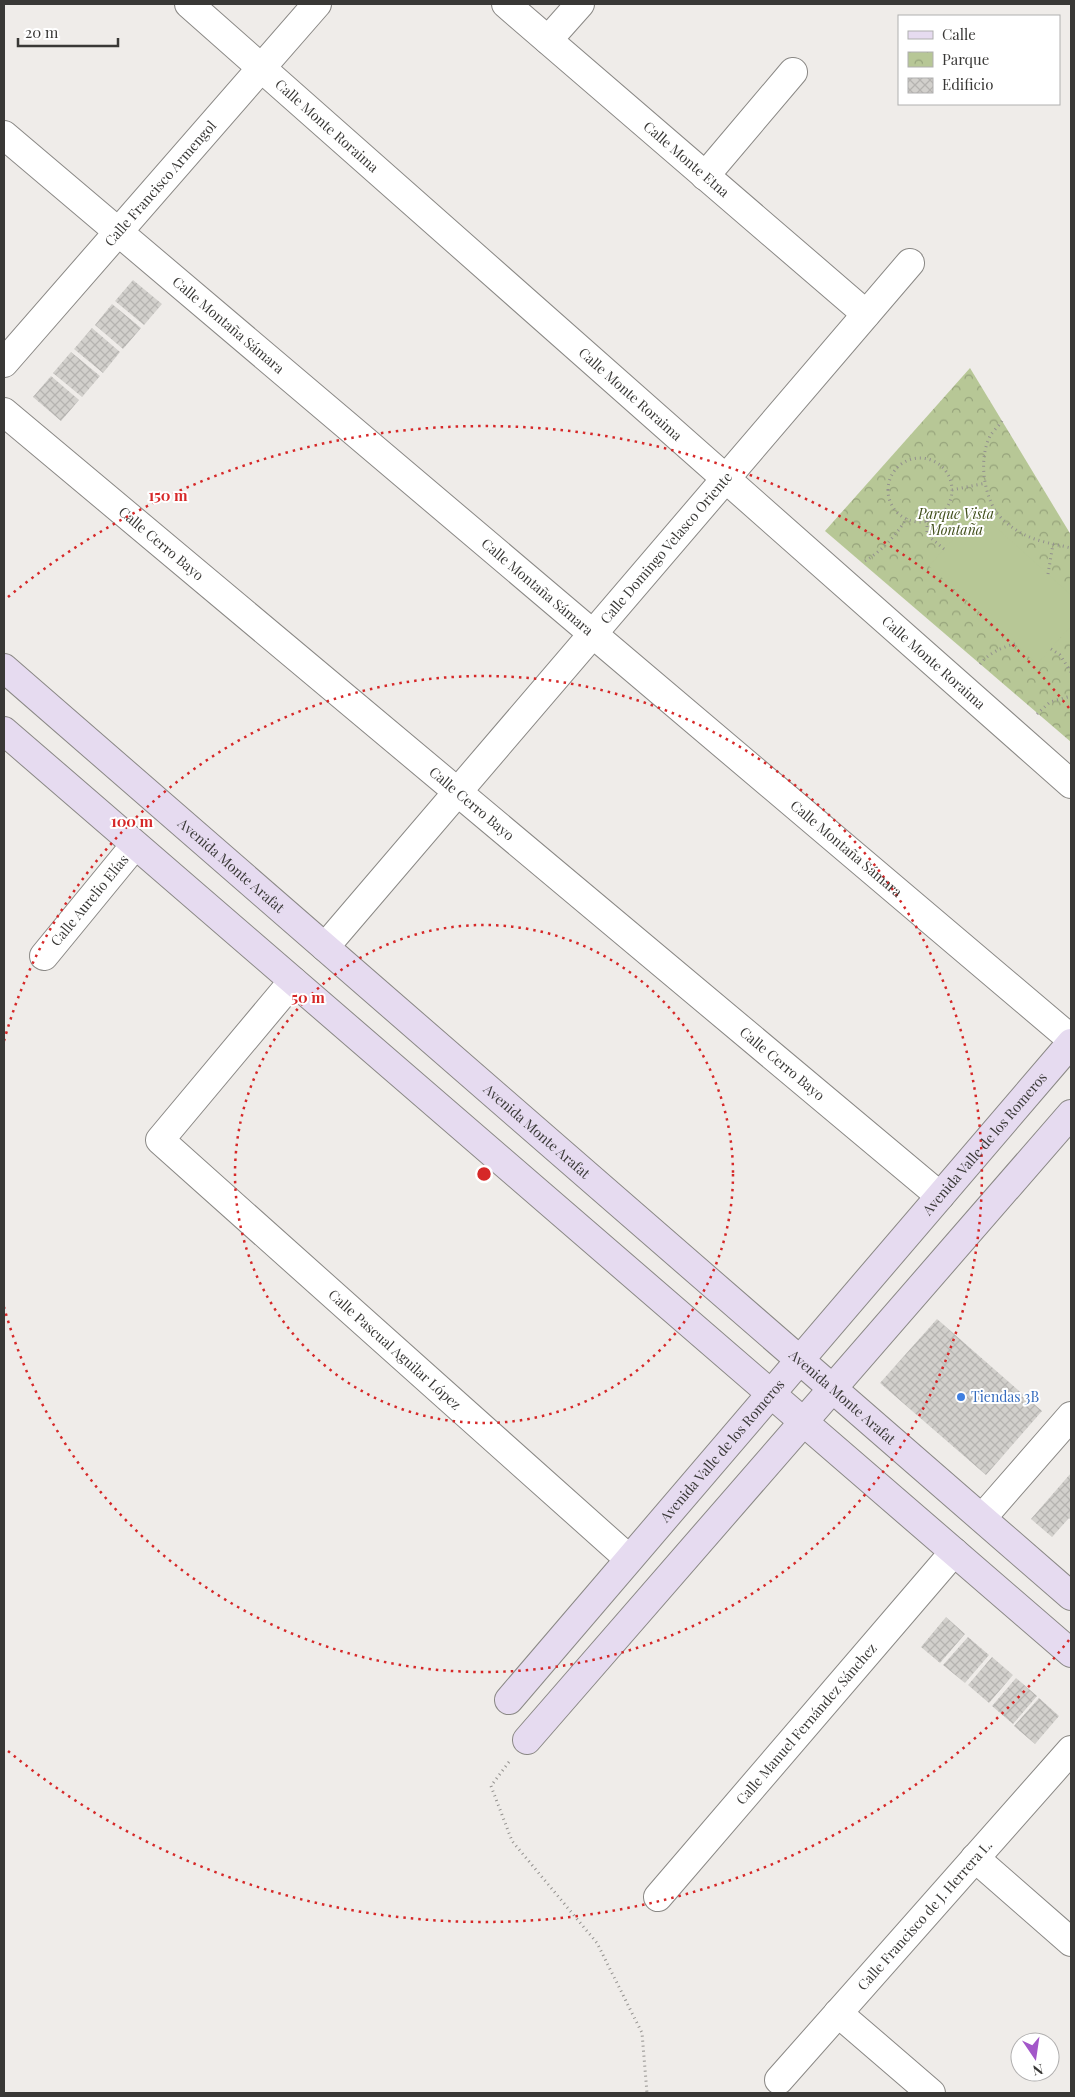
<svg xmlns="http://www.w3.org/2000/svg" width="1075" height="2097" font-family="'Playfair Display',serif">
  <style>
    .park { fill: url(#park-crowns) }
    .pitch { fill: #b7c796 }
    .building { fill: url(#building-cross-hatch) }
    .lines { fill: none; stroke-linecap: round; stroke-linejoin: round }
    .street-casing { stroke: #8a8885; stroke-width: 30 }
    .secondary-casing { stroke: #8a8885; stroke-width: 30 }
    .path { stroke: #93918e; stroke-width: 3; stroke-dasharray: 1 4; stroke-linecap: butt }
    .street { stroke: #fff; stroke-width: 28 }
    .secondary { stroke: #e6dbf0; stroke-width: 28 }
    .ring { fill: none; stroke: #d62828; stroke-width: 2.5; stroke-dasharray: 2.5 5 }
    .shop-dot { fill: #3f7fe0; stroke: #fff; stroke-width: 2 }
    .labels { text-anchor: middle; stroke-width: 4; stroke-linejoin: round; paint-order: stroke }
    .street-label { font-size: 14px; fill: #393836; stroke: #fff }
    .park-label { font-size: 14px; font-style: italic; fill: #414f1b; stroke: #fff }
    .shop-label { font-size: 14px; fill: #366cbe; stroke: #fff; text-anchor: start }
    .centre { fill: #d62828; stroke: #fff; stroke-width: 2.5 }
    .ring-label { font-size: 15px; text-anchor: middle; font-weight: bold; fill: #d62828; stroke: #fff; stroke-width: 4; stroke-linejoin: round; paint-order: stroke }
  </style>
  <defs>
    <pattern id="park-crowns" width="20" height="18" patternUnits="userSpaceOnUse" patternTransform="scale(1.25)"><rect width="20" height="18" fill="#b7c796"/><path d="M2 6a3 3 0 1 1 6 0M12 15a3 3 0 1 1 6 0" fill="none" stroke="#96a37b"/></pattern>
    <pattern id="building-cross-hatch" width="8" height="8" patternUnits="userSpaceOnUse" patternTransform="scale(1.25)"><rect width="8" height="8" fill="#d2d0cc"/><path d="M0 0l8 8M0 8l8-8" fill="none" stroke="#b5b3b0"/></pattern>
  </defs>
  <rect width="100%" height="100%" fill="#efece9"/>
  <path class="park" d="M 970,368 L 1071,535 L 1071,742 L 825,531 Z"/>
  <path class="pitch" d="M 978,511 L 1071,595 L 1071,626 L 1037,664 L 929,566 Z"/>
  <path class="building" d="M 133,280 L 162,304 L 144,325 L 115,301 Z
    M 112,304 L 141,328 L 123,349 L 95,325 Z
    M 92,328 L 120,352 L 103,373 L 74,349 Z
    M 71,352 L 100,376 L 82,397 L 53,373 Z
    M 51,376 L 79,400 L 61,421 L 33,397 Z
    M 937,1319 L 1042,1411 L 986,1475 L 880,1383 Z
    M 1071,1473 L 1071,1520 L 1069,1518 L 1052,1537 L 1031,1519 Z
    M 946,1617 L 965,1634 L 940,1663 L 921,1647 Z
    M 968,1637 L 989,1655 L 965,1683 L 943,1665 Z
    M 992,1657 L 1013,1675 L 989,1703 L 968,1685 Z
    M 1016,1678 L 1037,1696 L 1013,1724 L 992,1706 Z
    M 1039,1698 L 1059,1716 L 1035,1744 L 1014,1726 Z"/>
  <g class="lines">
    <g class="street-casing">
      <g id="street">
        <path id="s1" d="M 189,4 L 1071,784"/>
        <path id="s2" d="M 506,4 L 866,314"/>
        <path d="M 548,40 L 580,4"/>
        <path id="s3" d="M 4,135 L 1071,1039"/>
        <path d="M 705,176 L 793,72"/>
        <path id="s4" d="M 4,363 L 317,4"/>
        <path id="s5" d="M 4,412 L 940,1196"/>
        <path id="s6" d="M 325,947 L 910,263"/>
        <path id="s7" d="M 44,956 L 135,845"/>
        <path id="s8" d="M 293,981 L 160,1140 L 629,1559"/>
        <path d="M 982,1518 L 1071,1416"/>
        <path d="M 975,1858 L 1071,1942"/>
        <path id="s9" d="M 658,1897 L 954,1552"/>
        <path d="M 838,2013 L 931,2093"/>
        <path id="s10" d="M 779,2080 L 1071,1750"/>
      </g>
    </g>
    <g class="secondary-casing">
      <g id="secondary">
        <path id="s11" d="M 4,668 L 1071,1596"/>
        <path d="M 4,731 L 1071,1653"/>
        <path id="s12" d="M 509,1700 L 1071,1043"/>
        <path d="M 527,1740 L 1071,1114"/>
      </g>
    </g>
    <path class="path" d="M 1002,421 C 999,426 993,431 990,436 C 979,458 983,491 996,512 C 1002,520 1013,529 1023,534 C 1038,542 1055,544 1071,548
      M888 490a32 32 0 1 1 64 0a32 32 0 1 1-64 0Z
      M 952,490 L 986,483
      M 927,521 L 927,535 L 944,549
      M 865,561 C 883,550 896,535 907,518
      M 1048,574 L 1053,544
      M 1051,649 L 1060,655 L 1071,672
      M 980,664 C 989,653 1002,647 1015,644
      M 1037,714 L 1050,702 L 1071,696
      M 509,1762 L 491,1786 L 512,1841 L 597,1943 L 642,2033 L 647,2093"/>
    <use href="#street" class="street"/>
    <use href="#secondary" class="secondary"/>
  </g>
  <g class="ring">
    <circle cx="484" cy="1174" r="249"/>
    <path d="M4 1041A498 498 0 1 1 4 1307"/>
    <path d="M1069 1640A748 748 0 0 1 8 1751M8 597A748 748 0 0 1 1069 708"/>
  </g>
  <circle class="shop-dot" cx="961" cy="1397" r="5"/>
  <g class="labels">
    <g class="street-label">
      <text dy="5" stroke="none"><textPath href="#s1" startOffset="184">Calle Monte Roraima</textPath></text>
      <text dy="5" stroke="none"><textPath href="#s2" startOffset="238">Calle Monte Etna</textPath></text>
      <text dy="5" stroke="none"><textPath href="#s4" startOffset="238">Calle Francisco Armengol</textPath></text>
      <text dy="5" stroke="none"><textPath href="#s3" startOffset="294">Calle Montaña Sámara</textPath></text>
      <text dy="5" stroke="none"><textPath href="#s1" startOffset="589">Calle Monte Roraima</textPath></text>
      <text dy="5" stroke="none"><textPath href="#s5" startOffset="205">Calle Cerro Bayo</textPath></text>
      <text dy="5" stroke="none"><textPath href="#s6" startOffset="525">Calle Domingo Velasco Oriente</textPath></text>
      <text dy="5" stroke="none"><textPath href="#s3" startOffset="699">Calle Montaña Sámara</textPath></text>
      <text dy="5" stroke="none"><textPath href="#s1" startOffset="994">Calle Monte Roraima</textPath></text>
      <text dy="5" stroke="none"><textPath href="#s5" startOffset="610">Calle Cerro Bayo</textPath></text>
      <text dy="5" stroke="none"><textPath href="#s3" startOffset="1104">Calle Montaña Sámara</textPath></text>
      <text dy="5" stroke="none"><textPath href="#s11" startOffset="301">Avenida Monte Arafat</textPath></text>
      <text dy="5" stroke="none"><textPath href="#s7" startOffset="72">Calle Aurelio Elías</textPath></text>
      <text dy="5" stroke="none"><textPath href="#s5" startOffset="1015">Calle Cerro Bayo</textPath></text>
      <text dy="5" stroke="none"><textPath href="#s11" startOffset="706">Avenida Monte Arafat</textPath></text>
      <text dy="5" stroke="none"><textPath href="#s12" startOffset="732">Avenida Valle de los Romeros</textPath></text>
      <text dy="5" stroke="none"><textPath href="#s8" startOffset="522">Calle Pascual Aguilar López</textPath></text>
      <text dy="5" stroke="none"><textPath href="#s11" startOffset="1111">Avenida Monte Arafat</textPath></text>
      <text dy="5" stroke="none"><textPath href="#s12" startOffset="328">Avenida Valle de los Romeros</textPath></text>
      <text dy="5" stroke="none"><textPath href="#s9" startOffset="228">Calle Manuel Fernández Sánchez</textPath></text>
      <text dy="5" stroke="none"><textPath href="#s10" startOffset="220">Calle Francisco de J. Herrera L.</textPath></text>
    </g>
    <g class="park-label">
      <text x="956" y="519">Parque Vista<tspan x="956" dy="16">Montaña</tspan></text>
    </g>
    <g class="shop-label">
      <text x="971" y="1402">Tiendas 3B</text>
    </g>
  </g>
  <circle cx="484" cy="1174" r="8" class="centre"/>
  <g class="ring-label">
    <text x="168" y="501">150 m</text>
    <text x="132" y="827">100 m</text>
    <text x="308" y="1003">50 m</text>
  </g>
  <rect width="1075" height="2097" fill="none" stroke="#393836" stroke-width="10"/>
  <rect x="898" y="15" width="162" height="90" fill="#ffffff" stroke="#b0afaf"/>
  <rect x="908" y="31" width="25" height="8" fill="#e6dbf0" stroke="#b0afaf"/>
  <text x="942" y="40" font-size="15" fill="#393836">Calle</text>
  <rect x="908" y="52" width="25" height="15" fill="url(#park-crowns)" stroke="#b0afaf"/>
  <text x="942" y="65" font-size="15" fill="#393836">Parque</text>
  <rect x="908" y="78" width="25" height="15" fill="url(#building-cross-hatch)" stroke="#b0afaf"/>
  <text x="942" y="90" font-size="15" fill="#393836">Edificio</text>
  <g transform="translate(1035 2057) rotate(167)"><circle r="24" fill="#ffffff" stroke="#b0afaf"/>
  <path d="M0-4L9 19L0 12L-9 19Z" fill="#a357c9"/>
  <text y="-8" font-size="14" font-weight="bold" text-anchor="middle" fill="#393836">N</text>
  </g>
  <path d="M18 38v8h100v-8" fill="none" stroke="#393836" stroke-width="2.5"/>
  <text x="25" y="38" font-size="15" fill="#393836" stroke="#ffffff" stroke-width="4" paint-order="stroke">20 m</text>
</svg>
